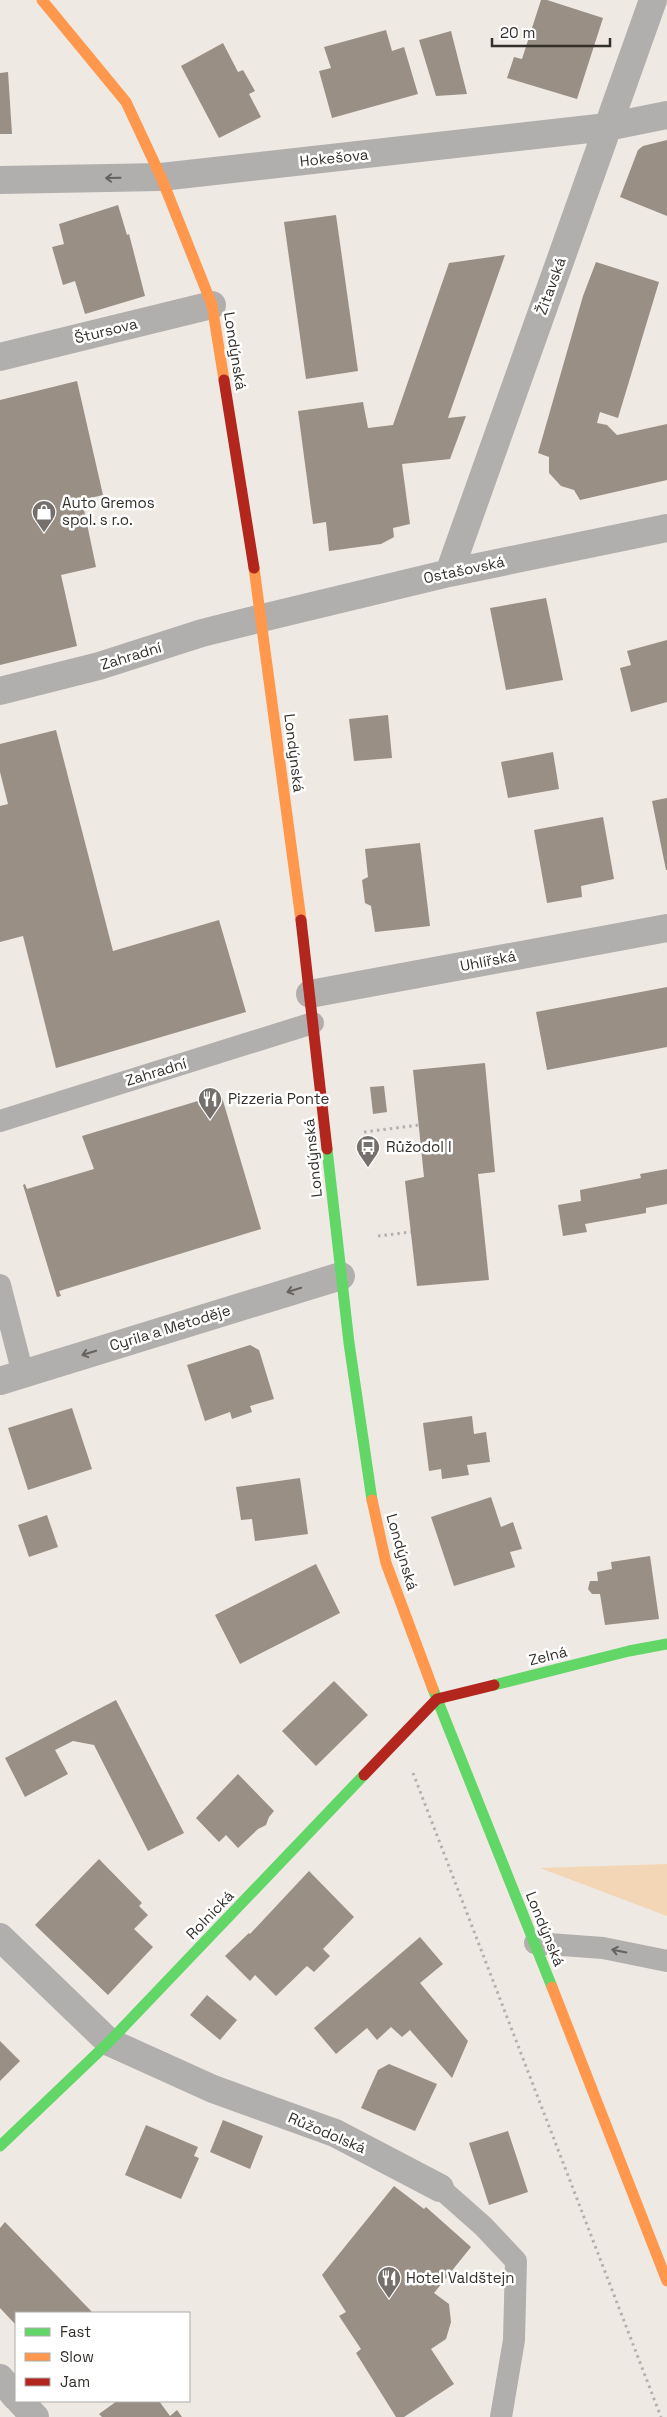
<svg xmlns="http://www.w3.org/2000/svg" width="667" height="2417" font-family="'Space Grotesk',sans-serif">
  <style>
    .green { fill: #f3d6b6 }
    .building { fill: #998f84 }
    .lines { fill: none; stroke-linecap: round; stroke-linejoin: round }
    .path { stroke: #b3b0ad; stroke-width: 3; stroke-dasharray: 2.5 4; stroke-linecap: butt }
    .lane { stroke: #b1afad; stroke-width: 22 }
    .street { stroke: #b1afad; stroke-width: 28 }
    .fast { stroke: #63d668; stroke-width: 11 }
    .slow { stroke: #ff974d; stroke-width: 11 }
    .jam { stroke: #b3261e; stroke-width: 11 }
    .oneway { stroke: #65625f }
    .labels { text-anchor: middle; stroke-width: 5; stroke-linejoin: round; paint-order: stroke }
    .street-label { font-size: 15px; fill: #332f2b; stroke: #fff }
    .poi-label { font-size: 15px; fill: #332f2b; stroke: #fff; text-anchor: start }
  </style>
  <rect width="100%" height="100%" fill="#efe9e3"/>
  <path class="green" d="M 667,1864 L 667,1916 L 540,1868 Z"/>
  <path class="building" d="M 541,0 L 547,0 L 603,18 L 577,99 L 507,78 L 514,57 L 522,59 Z
    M 386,30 L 392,51 L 404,47 L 418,94 L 332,118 L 319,71 L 331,68 L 324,47 Z
    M 451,31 L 467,94 L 436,96 L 419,40 Z
    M 223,43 L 238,72 L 243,70 L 255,91 L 249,94 L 261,117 L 219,138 L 181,66 Z
    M 8,72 L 12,134 L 0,134 L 0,73 Z
    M 667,140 L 667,216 L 620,197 L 638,150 L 643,146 Z
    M 118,205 L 127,235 L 129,234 L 145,296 L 85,314 L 75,281 L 63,285 L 52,247 L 64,244 L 59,224 Z
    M 336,215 L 358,371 L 306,379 L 284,222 Z
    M 505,255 L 448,418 L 466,416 L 450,459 L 402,464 L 410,524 L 393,528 L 394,537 L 381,544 L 329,551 L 326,522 L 313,524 L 298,411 L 363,402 L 368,428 L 393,425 L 449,263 Z
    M 596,262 L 659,282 L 618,418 L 600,412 L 597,423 L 607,425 L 617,435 L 667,424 L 667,480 L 580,500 L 574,490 L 561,486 L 549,473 L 549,457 L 538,453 L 583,296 Z
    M 77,381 L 103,495 L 82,500 L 96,567 L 61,575 L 77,646 L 0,665 L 0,400 Z
    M 546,598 L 563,680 L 506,690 L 490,608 Z
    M 667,640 L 667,702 L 631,712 L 620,668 L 631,665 L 627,651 Z
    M 388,715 L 392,758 L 354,761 L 349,719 Z
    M 56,730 L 113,951 L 219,920 L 246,1012 L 56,1068 L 23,936 L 0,942 L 0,806 L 8,804 L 0,772 L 0,744 Z
    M 553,752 L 559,789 L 508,798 L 501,762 Z
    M 667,798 L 667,870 L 666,870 L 652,801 Z
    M 603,817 L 614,879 L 581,886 L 582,897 L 547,903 L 534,830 Z
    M 420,843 L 430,926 L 375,932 L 371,906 L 365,903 L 362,880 L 368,877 L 365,849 Z
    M 667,987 L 667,1047 L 547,1070 L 536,1012 Z
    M 485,1063 L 495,1172 L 478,1174 L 489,1280 L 417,1286 L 405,1181 L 424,1177 L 413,1070 Z
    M 384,1086 L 387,1112 L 373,1114 L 370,1087 Z
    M 221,1094 L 261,1229 L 59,1291 L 61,1296 L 57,1297 L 23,1185 L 25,1184 L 27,1189 L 94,1169 L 82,1136 Z
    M 667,1169 L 667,1204 L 646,1208 L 646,1213 L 585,1224 L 587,1232 L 563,1236 L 558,1205 L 581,1201 L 580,1190 L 641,1178 L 640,1174 Z
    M 250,1345 L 259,1350 L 274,1399 L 250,1406 L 252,1412 L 232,1419 L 230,1412 L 205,1421 L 187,1365 Z
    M 72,1408 L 92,1469 L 28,1490 L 8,1428 Z
    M 472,1416 L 474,1434 L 486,1432 L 490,1462 L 467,1465 L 469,1475 L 442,1479 L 441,1469 L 429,1471 L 423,1423 Z
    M 300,1478 L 308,1534 L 255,1541 L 252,1519 L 241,1520 L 236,1487 Z
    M 491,1497 L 501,1527 L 513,1522 L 522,1549 L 510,1552 L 515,1567 L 454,1586 L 431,1517 Z
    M 47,1515 L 58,1547 L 29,1557 L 18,1525 Z
    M 650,1556 L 659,1619 L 605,1625 L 600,1594 L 592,1594 L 588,1589 L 590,1581 L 598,1581 L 597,1572 L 612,1569 L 611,1562 Z
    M 316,1564 L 340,1613 L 240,1664 L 215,1615 Z
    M 334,1681 L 368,1715 L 316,1766 L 282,1731 Z
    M 116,1700 L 184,1833 L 148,1851 L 94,1745 L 73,1741 L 55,1750 L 68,1774 L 25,1797 L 5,1758 Z
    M 238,1774 L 274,1811 L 269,1817 L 266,1825 L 258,1829 L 238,1848 L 226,1835 L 219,1842 L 196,1818 Z
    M 99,1859 L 142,1903 L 139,1906 L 148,1915 L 134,1929 L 153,1947 L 108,1995 L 35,1925 Z
    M 309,1871 L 354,1917 L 323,1949 L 330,1956 L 314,1972 L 307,1966 L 276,1996 L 255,1975 L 250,1981 L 225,1956 L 249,1933 L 250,1934 Z
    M 420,1937 L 443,1964 L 420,1983 L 468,2041 L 452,2078 L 410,2030 L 402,2037 L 391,2027 L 377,2040 L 367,2028 L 336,2054 L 314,2028 Z
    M 207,1995 L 237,2020 L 220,2040 L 190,2015 Z
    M 0,2041 L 20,2061 L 0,2081 Z
    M 389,2064 L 437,2084 L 415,2131 L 361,2108 L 378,2070 Z
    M 223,2120 L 263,2136 L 250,2169 L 210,2152 Z
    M 146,2125 L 198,2147 L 194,2156 L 199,2158 L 181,2199 L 125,2175 Z
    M 508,2131 L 528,2192 L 489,2205 L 469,2143 Z
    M 394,2186 L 424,2209 L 426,2207 L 471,2247 L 434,2293 L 449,2304 L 451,2322 L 446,2339 L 431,2349 L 454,2384 L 404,2417 L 396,2417 L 356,2353 L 361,2349 L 339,2316 L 346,2312 L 322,2275 Z
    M 5,2222 L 93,2313 L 16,2313 L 16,2325 L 0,2308 L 0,2228 Z
    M 117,2401 L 159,2401 L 170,2416 L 177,2410 L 182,2417 L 102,2417 L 99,2414 Z"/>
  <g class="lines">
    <path class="path" d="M 364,1132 L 419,1125
      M 378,1236 L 411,1232
      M 413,1773 L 661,2417"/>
    <path class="lane" d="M 0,1121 L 313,1023
      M 0,1285 L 23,1374
      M 535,1943 L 603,1948 L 667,1961
      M 440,2188 L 483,2226 L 516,2261 L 514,2340 L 501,2417"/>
    <path class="street" d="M 0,180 L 161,177 L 607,127 L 667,115
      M 0,357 L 212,305
      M 449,573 L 653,0
      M 0,691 L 99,666 L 202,633 L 262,618 L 449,573 L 667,528
      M 310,994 L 667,928
      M 0,1381 L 341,1276
      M 0,1937 L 109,2042 L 213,2089 L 335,2133 L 440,2188
      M 0,2378 L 16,2397
      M 20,2401 L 35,2417"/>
    <path class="fast" d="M 327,1149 L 349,1343 L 372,1500
      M 494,1685 L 629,1651 L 667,1644
      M 433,1689 L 552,1987
      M 0,2146 L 109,2042 L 364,1775"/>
    <path class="slow" d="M 42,0 L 126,102 L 161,177 L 212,305 L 224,380
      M 254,568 L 301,920
      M 372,1500 L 386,1563 L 433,1689
      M 552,1987 L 667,2281"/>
    <path class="jam" d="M 224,380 L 254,568
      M 301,920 L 327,1149
      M 364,1775 L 437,1699 L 494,1685"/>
  </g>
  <defs><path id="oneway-shaft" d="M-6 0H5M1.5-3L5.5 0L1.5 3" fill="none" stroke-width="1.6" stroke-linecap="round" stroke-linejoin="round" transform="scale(1.25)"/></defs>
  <g class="oneway">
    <use href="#oneway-shaft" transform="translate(113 178) rotate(179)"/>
    <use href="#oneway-shaft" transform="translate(294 1290) rotate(163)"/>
    <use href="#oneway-shaft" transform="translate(89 1353) rotate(163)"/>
    <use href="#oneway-shaft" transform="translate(619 1951) rotate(-169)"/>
  </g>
  <defs>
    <g id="shop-pin" transform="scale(1.25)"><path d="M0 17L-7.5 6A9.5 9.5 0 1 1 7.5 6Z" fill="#75706b" stroke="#fff"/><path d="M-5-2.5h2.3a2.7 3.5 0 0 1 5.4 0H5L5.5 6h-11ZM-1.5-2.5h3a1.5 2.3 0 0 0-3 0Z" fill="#fff"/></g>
    <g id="restaurant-pin" transform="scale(1.25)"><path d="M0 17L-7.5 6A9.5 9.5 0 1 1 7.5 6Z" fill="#75706b" stroke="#fff"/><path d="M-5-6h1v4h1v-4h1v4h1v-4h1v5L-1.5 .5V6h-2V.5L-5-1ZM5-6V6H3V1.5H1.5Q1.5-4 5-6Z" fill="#fff"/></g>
    <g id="bus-pin" transform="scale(1.25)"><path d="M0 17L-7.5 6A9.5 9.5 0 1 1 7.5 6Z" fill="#75706b" stroke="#fff"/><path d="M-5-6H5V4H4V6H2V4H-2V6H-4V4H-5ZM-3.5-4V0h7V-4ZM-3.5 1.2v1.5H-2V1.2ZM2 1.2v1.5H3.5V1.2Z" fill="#fff"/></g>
  </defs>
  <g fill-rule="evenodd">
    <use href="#shop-pin" x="44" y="512"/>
    <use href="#restaurant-pin" x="210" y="1099"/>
    <use href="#bus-pin" x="368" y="1147"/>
    <use href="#restaurant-pin" x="389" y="2278"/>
  </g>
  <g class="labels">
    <g class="street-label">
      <text transform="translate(334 158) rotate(-6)" y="5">Hokešova</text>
      <text transform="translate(551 286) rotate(-70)" y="5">Žitavská</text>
      <text transform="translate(106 331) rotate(-14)" y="5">Štursova</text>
      <text transform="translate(235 351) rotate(81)" y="5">Londýnská</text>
      <text transform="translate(464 570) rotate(-12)" y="5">Ostašovská</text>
      <text transform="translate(131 656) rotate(-17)" y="5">Zahradní</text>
      <text transform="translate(294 753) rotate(83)" y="5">Londýnská</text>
      <text transform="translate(488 961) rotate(-11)" y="5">Uhlířská</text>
      <text transform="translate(156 1072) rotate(-17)" y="5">Zahradní</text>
      <text transform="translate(313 1158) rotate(-96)" y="5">Londýnská</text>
      <text transform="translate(170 1328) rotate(-17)" y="5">Cyrila a Metoděje</text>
      <text transform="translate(402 1552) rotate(74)" y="5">Londýnská</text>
      <text transform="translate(548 1656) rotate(-14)" y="5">Zelná</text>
      <text transform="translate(210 1915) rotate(-46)" y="5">Rolnická</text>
      <text transform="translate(545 1929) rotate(68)" y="5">Londýnská</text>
      <text transform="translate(327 2133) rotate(23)" y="5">Růžodolská</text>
    </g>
    <g class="poi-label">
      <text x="62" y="508">Auto Gremos<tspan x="62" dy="17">spol. s r.o.</tspan></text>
      <text x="228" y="1104">Pizzeria Ponte</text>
      <text x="386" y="1152">Růžodol I</text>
      <text x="406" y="2283">Hotel Valdštejn</text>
    </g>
  </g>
  <rect x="15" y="2312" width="175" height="90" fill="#ffffff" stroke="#adacaa"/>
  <rect x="25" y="2328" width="25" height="8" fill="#63d668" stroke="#adacaa"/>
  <text x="60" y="2337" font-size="15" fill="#332f2b">Fast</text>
  <rect x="25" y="2353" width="25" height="8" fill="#ff974d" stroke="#adacaa"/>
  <text x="60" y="2362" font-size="15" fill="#332f2b">Slow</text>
  <rect x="25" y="2378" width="25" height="8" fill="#b3261e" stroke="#adacaa"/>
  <text x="60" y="2387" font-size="15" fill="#332f2b">Jam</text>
  <path d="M492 38v8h118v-8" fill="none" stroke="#332f2b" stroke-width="2.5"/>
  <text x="500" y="38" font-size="15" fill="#332f2b" stroke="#ffffff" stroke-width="4" paint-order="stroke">20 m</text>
</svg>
